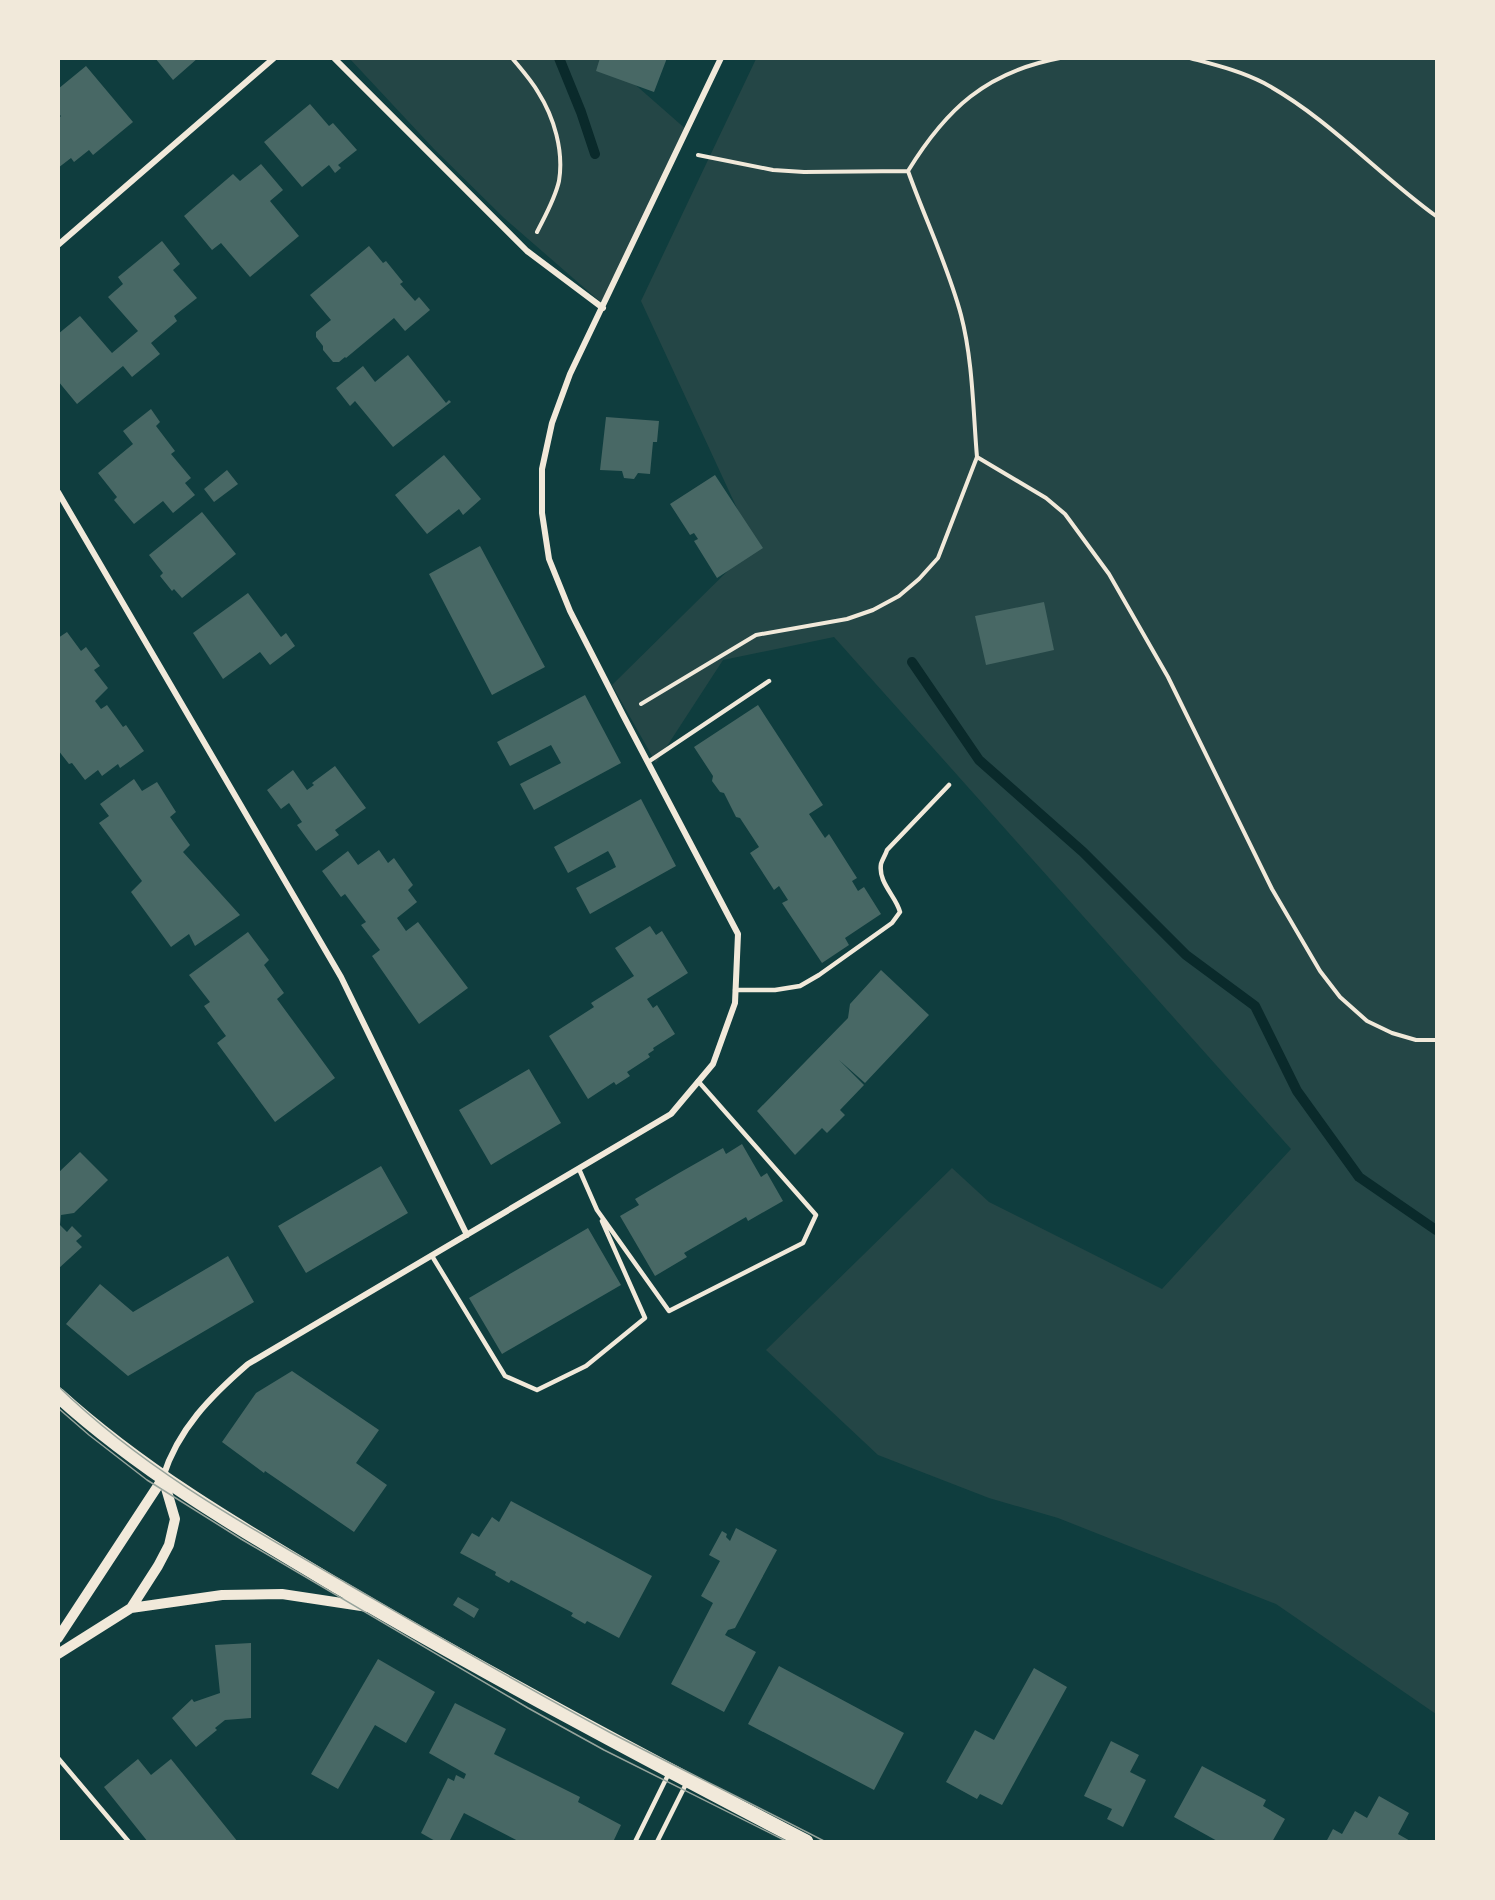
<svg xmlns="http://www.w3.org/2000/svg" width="1495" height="1900" font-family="'Alegreya Sans',sans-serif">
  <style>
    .green { fill: #244646 }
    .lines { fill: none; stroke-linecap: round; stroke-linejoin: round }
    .stream { stroke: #0a2a2b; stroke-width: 10 }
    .building { fill: #486865 }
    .path { stroke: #f1e9da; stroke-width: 4 }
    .service { stroke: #f1e9da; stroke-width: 4.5 }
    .minor { stroke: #f1e9da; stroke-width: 6 }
    .tertiary { stroke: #f1e9da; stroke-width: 10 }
    .primary { stroke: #f1e9da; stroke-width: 15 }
    .tram { stroke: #97a49c; stroke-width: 1.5 }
  </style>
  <rect width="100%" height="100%" fill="#0f3d3e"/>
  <path class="green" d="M 350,59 L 606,59 L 688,131 L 604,305 L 504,218 L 434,149 Z
    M 756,59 L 1436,59 L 1436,1714 L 1276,1604 L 1058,1518 L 989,1498 L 878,1455 L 766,1350 L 952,1168 L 989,1202 L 1162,1289 L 1291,1149 L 834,637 L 723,660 L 656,763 L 612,685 L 754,545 L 641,301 Z"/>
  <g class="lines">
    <path class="stream" d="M 559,58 L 581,112 L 595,154
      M 912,662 L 979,760 L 1083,852 L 1186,955 L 1255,1006 L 1297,1091 L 1359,1177 L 1436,1230"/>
  </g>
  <path class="building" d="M 155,58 L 198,58 L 173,80 Z
    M 600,58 L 667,58 L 654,92 L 596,71 Z
    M 86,66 L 133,122 L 93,155 L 89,150 L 74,162 L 71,158 L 58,168 L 58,119 L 61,116 L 58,113 L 58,89 Z
    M 310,104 L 329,126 L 333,123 L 357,150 L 338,165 L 341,168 L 335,173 L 329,165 L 302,187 L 264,142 Z
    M 261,164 L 283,190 L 270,201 L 299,236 L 250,277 L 221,243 L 212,250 L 184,216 L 233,174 L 240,181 Z
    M 162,241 L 180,264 L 173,270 L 197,298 L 174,316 L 177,321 L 151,343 L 160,354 L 132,377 L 123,366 L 77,404 L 58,381 L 58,334 L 80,316 L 112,353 L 138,331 L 108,297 L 123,284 L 118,277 Z
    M 369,246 L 383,263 L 386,261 L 403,282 L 400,284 L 415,301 L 419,297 L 430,310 L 405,331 L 394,318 L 346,358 L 345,357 L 339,362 L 333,362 L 323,350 L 323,346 L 316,337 L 316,332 L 331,320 L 310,295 Z
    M 408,355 L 446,403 L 449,400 L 451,402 L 393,447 L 355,401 L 350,406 L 336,388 L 363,366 L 375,382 Z
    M 151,409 L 160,422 L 156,426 L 175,451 L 171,454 L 191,478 L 185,483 L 195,495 L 173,513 L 163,501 L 134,524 L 114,500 L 117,497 L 98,473 L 133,444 L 123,431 Z
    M 606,417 L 659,421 L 657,442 L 653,442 L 650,474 L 638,473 L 634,479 L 624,478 L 622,471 L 600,470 Z
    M 444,455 L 481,499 L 463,515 L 459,509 L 427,534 L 395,495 Z
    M 227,470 L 238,484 L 214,502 L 204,489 Z
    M 715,475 L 763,548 L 717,578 L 694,541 L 698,539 L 694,533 L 690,535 L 670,504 Z
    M 202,512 L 236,554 L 182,598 L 174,589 L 172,591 L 160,576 L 163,573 L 149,555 Z
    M 480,546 L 545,667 L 492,695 L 429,574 Z
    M 248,593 L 281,637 L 286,633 L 295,646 L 270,665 L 260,652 L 223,679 L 193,633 Z
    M 1044,602 L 1054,650 L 986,665 L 975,616 Z
    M 67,632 L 81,651 L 86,647 L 100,666 L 94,670 L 108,688 L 95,701 L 101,709 L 107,705 L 123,727 L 126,725 L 144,751 L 120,768 L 118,764 L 102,776 L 98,770 L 85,780 L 72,763 L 69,764 L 58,750 L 58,638 Z
    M 585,695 L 621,763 L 534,810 L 520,784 L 561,763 L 551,745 L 510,766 L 497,742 Z
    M 758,705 L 823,805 L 809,814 L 825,838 L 829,834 L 857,878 L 852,881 L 858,891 L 864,887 L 881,914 L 845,938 L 849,945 L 822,963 L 782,903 L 788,900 L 779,886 L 774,890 L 750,853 L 759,847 L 740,818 L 736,817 L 724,793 L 720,792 L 712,781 L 713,776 L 694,747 Z
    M 335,766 L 366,808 L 335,830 L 339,835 L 316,851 L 297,825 L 302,822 L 289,803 L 281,809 L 267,790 L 293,770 L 307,790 L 314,785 L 312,783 Z
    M 134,779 L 142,791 L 157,782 L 176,812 L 170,817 L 190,845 L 183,852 L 240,915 L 195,946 L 189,934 L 171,947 L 131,892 L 142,881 L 99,823 L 109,816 L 100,804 Z
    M 641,799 L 676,866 L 590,914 L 576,888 L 616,867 L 612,858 L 608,851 L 568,873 L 554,847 Z
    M 379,850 L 388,863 L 394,858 L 413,885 L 408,890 L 417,902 L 397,918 L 406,931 L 418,922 L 468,988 L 419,1024 L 372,956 L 380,950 L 361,925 L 366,922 L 345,894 L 341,897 L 322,871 L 348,851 L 358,865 Z
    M 650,926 L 656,935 L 662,931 L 688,973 L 647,999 L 653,1008 L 657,1005 L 675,1034 L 653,1048 L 654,1050 L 648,1054 L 650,1057 L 627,1072 L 630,1076 L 616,1085 L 614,1082 L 588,1099 L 549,1036 L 594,1007 L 591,1003 L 634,976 L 615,948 Z
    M 248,932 L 269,960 L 264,965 L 284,993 L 277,999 L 335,1078 L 275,1122 L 217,1043 L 226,1036 L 204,1006 L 210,1002 L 189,975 Z
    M 881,970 L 929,1015 L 865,1083 L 839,1060 L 864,1085 L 840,1110 L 845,1115 L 827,1133 L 822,1128 L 795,1155 L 757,1111 L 848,1018 L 850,1004 Z
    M 529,1069 L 561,1123 L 491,1165 L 459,1110 Z
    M 742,1144 L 761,1177 L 767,1173 L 783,1201 L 748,1221 L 746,1217 L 684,1253 L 687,1257 L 655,1276 L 620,1216 L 639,1205 L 635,1199 L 679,1173 L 723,1148 L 726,1154 Z
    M 80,1152 L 108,1180 L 74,1213 L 61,1215 L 60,1225 L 67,1232 L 72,1226 L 82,1236 L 76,1241 L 82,1247 L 58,1269 L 58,1173 Z
    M 381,1166 L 408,1213 L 306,1273 L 278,1226 Z
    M 588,1228 L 621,1285 L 502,1354 L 469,1298 Z
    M 228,1256 L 254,1302 L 128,1376 L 66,1324 L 100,1284 L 133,1312 Z
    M 292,1371 L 379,1430 L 356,1463 L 387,1485 L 354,1532 L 265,1471 L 264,1473 L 222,1442 L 256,1393 Z
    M 511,1501 L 652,1576 L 619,1638 L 587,1621 L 585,1624 L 571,1616 L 573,1613 L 511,1580 L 509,1583 L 495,1575 L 496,1572 L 460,1553 L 472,1533 L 479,1537 L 492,1517 L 499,1522 Z
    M 736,1528 L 777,1550 L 735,1628 L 728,1630 L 725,1635 L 756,1652 L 724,1712 L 671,1684 L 713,1603 L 701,1596 L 720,1561 L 709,1555 L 722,1531 L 727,1534 L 726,1537 L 730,1541 Z
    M 458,1597 L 479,1609 L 474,1618 L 453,1605 Z
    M 251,1643 L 251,1718 L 225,1720 L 215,1728 L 217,1730 L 196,1747 L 172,1718 L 192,1699 L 194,1702 L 220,1693 L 215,1645 Z
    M 378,1659 L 435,1692 L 406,1743 L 375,1725 L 338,1789 L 311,1774 Z
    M 779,1666 L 904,1733 L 874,1790 L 748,1724 Z
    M 1034,1668 L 1067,1687 L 1002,1805 L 980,1794 L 977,1799 L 946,1782 L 975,1730 L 994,1740 Z
    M 455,1703 L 506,1729 L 494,1754 L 580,1797 L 578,1802 L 621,1825 L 613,1842 L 520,1842 L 464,1813 L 449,1842 L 437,1842 L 421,1833 L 448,1778 L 454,1781 L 456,1775 L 464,1779 L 466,1774 L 429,1753 Z
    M 1111,1741 L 1139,1755 L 1130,1772 L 1146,1780 L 1123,1827 L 1107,1819 L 1112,1809 L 1084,1796 Z
    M 138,1759 L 151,1775 L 171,1759 L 238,1842 L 148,1842 L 104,1787 Z
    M 1202,1766 L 1266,1800 L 1263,1806 L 1285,1819 L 1272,1842 L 1219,1842 L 1174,1817 Z
    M 1379,1796 L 1409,1813 L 1398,1834 L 1412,1842 L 1326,1842 L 1333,1829 L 1342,1834 L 1355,1811 L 1367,1818 Z"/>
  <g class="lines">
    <path class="path" d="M 512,58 C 521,69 531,80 538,92 C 554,117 564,151 559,181 C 555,199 545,216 537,232
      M 1190,58 C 1216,65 1241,71 1264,83 C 1328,118 1378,174 1436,216
      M 698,155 L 773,170 L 804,172 L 908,171
      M 908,171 C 925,219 948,266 961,315 C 973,361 973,411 977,457 L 1046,498 L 1065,514 L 1109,574 L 1168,677 L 1272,889 L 1320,971 L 1340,997 L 1367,1021 L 1392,1033 L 1416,1040 L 1436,1040
      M 908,171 C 946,109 986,72 1060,58
      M 641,704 L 756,635 L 847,619 L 873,610 L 899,596 L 919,579 L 938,558 L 977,457"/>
    <path class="service" d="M 648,762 L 769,681
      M 735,990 L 775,990 L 800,986 L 819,975 L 892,923 L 900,912 C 896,896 878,883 881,864 C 882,860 886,854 887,850 L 949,785
      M 579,1169 L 597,1210
      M 597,1210 L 669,1311 L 803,1243 L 816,1215 L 698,1081
      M 432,1256 L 505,1376 L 537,1390 L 586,1366 L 645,1318 L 602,1221
      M 58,1758 L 129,1842
      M 635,1842 L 669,1773
      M 657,1842 L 687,1782"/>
    <path class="minor" d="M 334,58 L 527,251 L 603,308
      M 58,245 L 274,58
      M 58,492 L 341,977 L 467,1235
      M 163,1477 C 178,1429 211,1396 248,1364 L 671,1114 L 713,1064 L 735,1003 L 738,934 L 623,715 L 570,611 L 549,559 L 542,513 L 542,469 L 552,423 L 570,374 L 721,58"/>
    <path class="tertiary" d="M 131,1608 L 222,1595 L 282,1594 L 368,1607
      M 58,1638 L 163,1478
      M 58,1654 L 131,1608 L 158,1566 L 169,1545 L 175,1519 L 163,1478"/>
    <path class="primary" d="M 58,1395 C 143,1472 241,1529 339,1587 C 492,1677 649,1760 806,1842"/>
    <path class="tram" d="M 58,1386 C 142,1468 245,1525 346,1583 C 434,1634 521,1685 611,1733 C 682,1770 755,1805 826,1842
      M 58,1408 L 89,1435 L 147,1480 L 241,1539 L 528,1708 L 604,1750 L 788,1842"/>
  </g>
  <rect width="1495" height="1900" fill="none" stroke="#f1e9da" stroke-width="120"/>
</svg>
